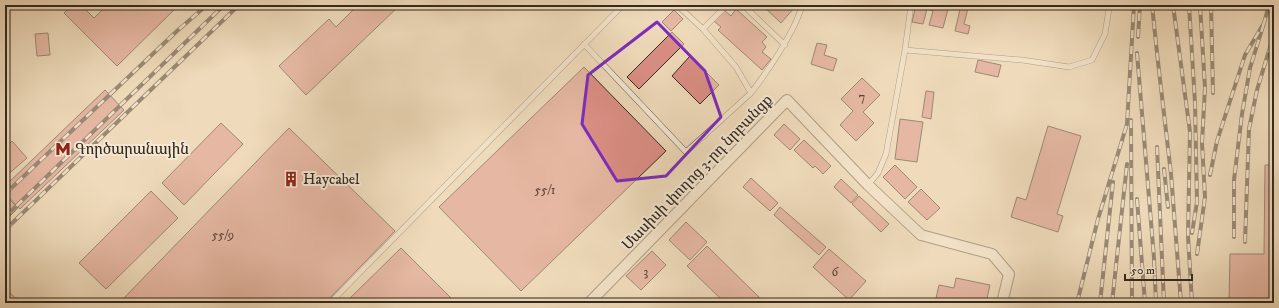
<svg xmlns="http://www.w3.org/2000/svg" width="1279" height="308" font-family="'IM FELL DW Pica','Noto Serif Armenian',serif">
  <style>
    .building { fill: #dc8f86; stroke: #332920 }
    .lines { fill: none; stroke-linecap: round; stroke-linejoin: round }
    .lane-casing { stroke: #625647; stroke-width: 6 }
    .street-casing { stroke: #625647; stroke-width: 12 }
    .primary-casing { stroke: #332920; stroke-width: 18 }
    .lane { stroke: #f5e8d3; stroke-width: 5 }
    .street { stroke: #f5e8d3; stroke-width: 10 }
    .primary { stroke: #e8be7e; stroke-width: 16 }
    .rail-casing { stroke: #332920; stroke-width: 4 }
    .rail { stroke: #f5e8d3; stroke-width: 2.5; stroke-dasharray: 8; stroke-linecap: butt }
    .marked { fill: none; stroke: #7b2cbf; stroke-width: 3; stroke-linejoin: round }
    .labels { text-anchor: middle; stroke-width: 4; stroke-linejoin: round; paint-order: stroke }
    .number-label { font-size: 13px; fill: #5d423a }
    .poi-label { font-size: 15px; fill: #332920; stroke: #f5e8d3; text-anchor: start }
    .street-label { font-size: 15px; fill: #332920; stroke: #f5e8d3 }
  </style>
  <rect width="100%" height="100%" fill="#efdbbb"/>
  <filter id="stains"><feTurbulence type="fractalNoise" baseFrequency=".005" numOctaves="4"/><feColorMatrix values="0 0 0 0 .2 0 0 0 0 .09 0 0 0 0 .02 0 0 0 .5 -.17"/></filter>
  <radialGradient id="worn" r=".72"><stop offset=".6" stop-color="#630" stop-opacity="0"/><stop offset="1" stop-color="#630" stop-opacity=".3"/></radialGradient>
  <path class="building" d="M 72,5 L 81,5 L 94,18 L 107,5 L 179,5 L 117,66 L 64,13 Z
    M 96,5 L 106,5 L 101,10 Z
    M 358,5 L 400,5 L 306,95 L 279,66 L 329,19 L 336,27 Z
    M 705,5 L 714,5 L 710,9 Z
    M 762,5 L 795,5 L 794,8 L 781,23 Z
    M 916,5 L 949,5 L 943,28 L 929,25 L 933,11 L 927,9 L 923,24 L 912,22 Z
    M 961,5 L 975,5 L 973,10 L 968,8 L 964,24 L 970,26 L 968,34 L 955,31 Z
    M 736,9 L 767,37 L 762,42 L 766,47 L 762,52 L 771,59 L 762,70 L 718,30 L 721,27 L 714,21 L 724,10 L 731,16 Z
    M 674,10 L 683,19 L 671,31 L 662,22 Z
    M 672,32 L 684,44 L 639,89 L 627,77 Z
    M 48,33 L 50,55 L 37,56 L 35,34 Z
    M 817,43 L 827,45 L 824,55 L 837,59 L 833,71 L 811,64 Z
    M 690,56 L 719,85 L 700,104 L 672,76 Z
    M 978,60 L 1001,65 L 998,77 L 975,72 Z
    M 584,67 L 666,151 L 521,291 L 439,207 Z
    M 862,78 L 880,95 L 863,112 L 874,123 L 856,141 L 840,125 L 853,111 L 841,99 Z
    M 105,90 L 124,110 L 20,209 L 5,193 L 5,186 Z
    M 926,91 L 934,92 L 931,119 L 922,117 Z
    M 900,119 L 923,122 L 917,162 L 895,159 Z
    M 221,123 L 243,144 L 184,205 L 162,183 Z
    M 784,124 L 800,139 L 790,150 L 774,135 Z
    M 1048,126 L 1081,136 L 1057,214 L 1063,216 L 1058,232 L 1011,217 L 1017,197 L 1026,200 Z
    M 289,128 L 395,231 L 325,303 L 127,303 L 123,299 Z
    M 804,140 L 831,166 L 823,174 L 815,166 L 813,168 L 794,150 Z
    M 12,141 L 27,158 L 5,177 L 5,148 Z
    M 895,165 L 917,187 L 905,199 L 883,177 Z
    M 1265,165 L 1274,165 L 1274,303 L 1229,303 L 1230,254 L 1264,254 Z
    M 751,178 L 778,203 L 770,211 L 743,187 Z
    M 841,179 L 858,195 L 851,203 L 834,187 Z
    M 921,189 L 940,208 L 927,220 L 908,202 Z
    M 151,191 L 178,218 L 106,289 L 79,263 Z
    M 5,195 L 18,208 L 5,221 Z
    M 859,196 L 889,224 L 881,232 L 852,204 Z
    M 780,207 L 826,247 L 819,255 L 774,215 Z
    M 686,222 L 707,242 L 690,260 L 669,240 Z
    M 707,246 L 765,303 L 725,303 L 687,266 Z
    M 401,248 L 456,303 L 345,303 Z
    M 829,249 L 866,281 L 849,300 L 813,267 Z
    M 652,251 L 666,265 L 641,290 L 626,276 Z
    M 956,278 L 990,285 L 986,303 L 935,303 L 939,285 L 954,288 Z"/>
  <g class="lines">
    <g class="lane-casing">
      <path id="lane" d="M 743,5 L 785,45
        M 703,29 L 727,5
        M 584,44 L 686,152 L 751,93 L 736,67 L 703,29 L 677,5
        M 905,50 L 1022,60 L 1069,67 L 1092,60 L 1105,34 L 1109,9
        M 751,93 C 767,72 781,52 793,28 C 797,20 800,13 802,5
        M 868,185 L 878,173 L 886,154 L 905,50 L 911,5
        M 10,299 L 25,303
        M 330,303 L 623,5"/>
    </g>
    <g class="street-casing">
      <path id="street" d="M 589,303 L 787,100 L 868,185 L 921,235 L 992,254 L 1009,274 L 1002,303"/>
    </g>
    <g class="primary-casing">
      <path id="primary" d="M 5,300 L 8,303"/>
    </g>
    <use href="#lane" class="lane"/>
    <use href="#street" class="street"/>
    <use href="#primary" class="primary"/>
    <g class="rail-casing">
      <path id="rail" d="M 1152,5 L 1158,62 L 1171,174 L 1181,303
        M 1173,5 L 1190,132 L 1188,236 L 1192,303
        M 1189,5 L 1195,103 L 1197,202 L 1192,233
        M 1211,5 L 1213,93
        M 1138,37 L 1140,5
        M 1137,53 L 1154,258 L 1156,303
        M 1131,120 L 1132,303
        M 1157,147 L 1164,303
        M 1271,159 L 1271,102 L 1274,78
        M 1164,169 L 1168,207
        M 1210,175 L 1217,141 L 1245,55 L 1264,23 L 1269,5
        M 5,194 L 177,31 L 207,5
        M 1137,199 L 1145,303
        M 5,217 L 224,5
        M 5,230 L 239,5
        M 1234,237 L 1234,180 L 1242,114 L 1250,68 L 1264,23
        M 1245,242 L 1249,129 L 1257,90 L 1274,34
        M 1197,254 L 1205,197 L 1202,143 L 1205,88 L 1200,5
        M 1077,303 L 1098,219 L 1127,124 L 1134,5
        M 1100,303 L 1113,182
        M 1112,303 L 1127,164"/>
    </g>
    <use href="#rail" class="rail"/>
  </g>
  <path d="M0 0H1279V308H0ZM 657,22 L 705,71 L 721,117 L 666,176 L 617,181 L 582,124 L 588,75 Z" fill="#efdbbb" fill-opacity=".55" fill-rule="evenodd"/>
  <path class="marked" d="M 657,22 L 705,71 L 721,117 L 666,176 L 617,181 L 582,124 L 588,75 Z"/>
  <defs>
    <g id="metro-bare" transform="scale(1.2)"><path d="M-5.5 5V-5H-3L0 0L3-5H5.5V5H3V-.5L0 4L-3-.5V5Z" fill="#8f2418" stroke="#f5e8d3" stroke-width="2.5" paint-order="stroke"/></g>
    <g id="building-bare" transform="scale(1.2)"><path d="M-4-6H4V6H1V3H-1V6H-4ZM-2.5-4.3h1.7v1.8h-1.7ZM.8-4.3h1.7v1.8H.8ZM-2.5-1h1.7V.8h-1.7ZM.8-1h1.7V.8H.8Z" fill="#8f2418" stroke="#f5e8d3" stroke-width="2.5" paint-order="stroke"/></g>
  </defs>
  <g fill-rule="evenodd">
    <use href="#metro-bare" x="63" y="149"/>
    <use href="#building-bare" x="291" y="179"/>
  </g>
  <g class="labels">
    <g class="number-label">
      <text x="862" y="101">7</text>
      <text x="545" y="194">55/1</text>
      <text x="223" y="239">55/9</text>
      <text x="646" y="276">3</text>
      <text x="835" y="276">6</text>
    </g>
    <g class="poi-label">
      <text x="75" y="154">Գործարանային</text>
      <text x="303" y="184">Haycabel</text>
    </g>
    <g class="street-label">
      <text transform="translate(697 172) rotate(-46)" y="5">Մասիսի փողոց 3-րդ նրբանցք</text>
    </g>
  </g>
  <rect width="1279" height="308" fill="none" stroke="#efdbbb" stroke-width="20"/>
  <rect x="6" y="6" width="1267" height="296" fill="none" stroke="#332920" stroke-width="2"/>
  <rect x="10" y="10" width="1259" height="288" fill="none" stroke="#332920"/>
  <path d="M1125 274v6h67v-6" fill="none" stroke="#332920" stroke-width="2"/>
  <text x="1131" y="274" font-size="12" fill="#332920" stroke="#f5e8d3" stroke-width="3" paint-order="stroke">50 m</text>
  <rect width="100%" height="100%" filter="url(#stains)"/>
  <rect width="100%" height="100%" fill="url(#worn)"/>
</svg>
